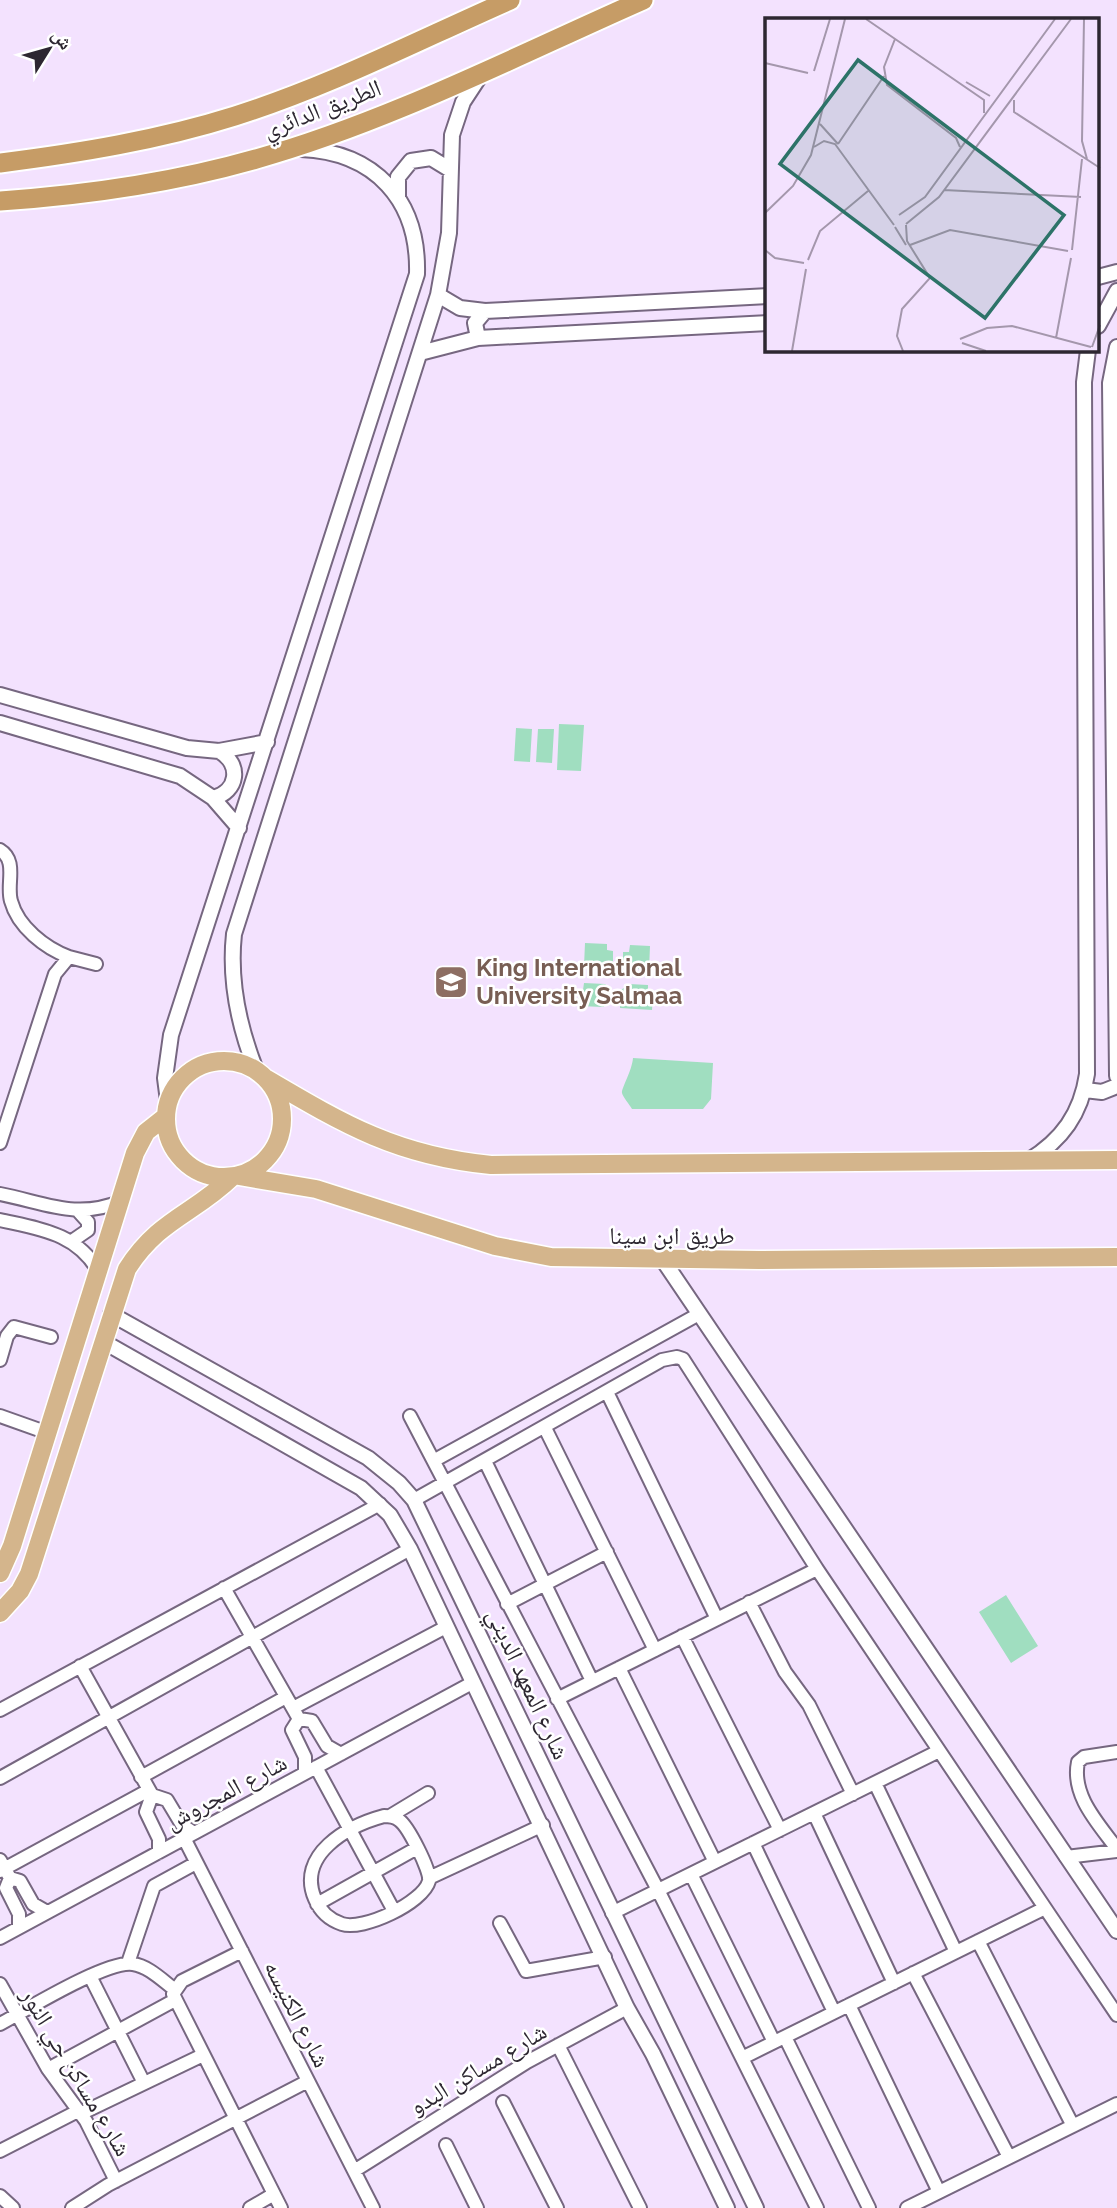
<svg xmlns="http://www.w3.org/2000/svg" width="1117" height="2208" font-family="Raleway,'Noto Naskh Arabic',sans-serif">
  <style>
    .green { fill: #a0dec0 }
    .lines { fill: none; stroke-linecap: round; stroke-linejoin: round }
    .minor-casing { stroke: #766780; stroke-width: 16 }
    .tertiary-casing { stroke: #766780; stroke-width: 18 }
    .primary-casing { stroke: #fff; stroke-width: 21 }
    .trunk-casing { stroke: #fff; stroke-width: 23 }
    .minor { stroke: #fff; stroke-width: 12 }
    .tertiary { stroke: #fff; stroke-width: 14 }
    .primary { stroke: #d4b58c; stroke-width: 18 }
    .trunk { stroke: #c69c66; stroke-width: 19 }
    .labels { text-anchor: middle; stroke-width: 5; stroke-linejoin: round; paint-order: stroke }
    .street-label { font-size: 24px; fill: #2d2731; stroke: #fff }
    .education-label { font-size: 24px; font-weight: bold; fill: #785e54; stroke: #fff; text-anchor: start }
    .inset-road { fill: none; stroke: #a497ac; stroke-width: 2 }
    .view { fill: #2d7368; fill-opacity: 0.15; stroke: #2d7368; stroke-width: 3.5 }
    .inset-edge { fill: none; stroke: #2d2731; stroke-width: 3.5 }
  </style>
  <rect width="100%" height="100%" fill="#f3e2fe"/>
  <path class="green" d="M 559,724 L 584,725 L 581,771 L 557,770 Z
    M 516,728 L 532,729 L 530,762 L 514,761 Z
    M 538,729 L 554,729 L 552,763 L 536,762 Z
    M 585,943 L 607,944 L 607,950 L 613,951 L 613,963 L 606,968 L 584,966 Z
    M 630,945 L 650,946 L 649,970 L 628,968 L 623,963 L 623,952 L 629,952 Z
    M 584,983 L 605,984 L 611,989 L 611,1003 L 605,1002 L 604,1007 L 578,1006 L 579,990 L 583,990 Z
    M 629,984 L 648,985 L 648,993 L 653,994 L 652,1010 L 620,1008 L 621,990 Z
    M 633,1058 L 713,1063 L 711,1099 L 703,1109 L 632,1109 C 629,1104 623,1097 622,1093 C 621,1089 632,1071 633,1058 Z
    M 1006,1595 L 1038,1646 L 1011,1663 L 979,1612 Z"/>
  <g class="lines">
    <g class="minor-casing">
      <path id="minor" d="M 0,850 C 18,861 6,884 11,901 C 18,927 45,948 69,957
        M 0,1143 L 55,974 L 69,957 L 96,964
        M 0,1194 C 46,1203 76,1220 122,1201
        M 0,1220 C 40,1229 77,1233 99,1272
        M 72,1241 L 88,1230 L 88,1222 L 79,1212
        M 0,1360 L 7,1336 L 14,1327 L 51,1337
        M 607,1392 L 717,1619
        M 0,1416 L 48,1433
        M 410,1416 L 658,1890 L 817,2208
        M 545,1428 L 655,1650
        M 435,1460 L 699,1314
        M 485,1461 L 592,1681
        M 414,1500 L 662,1360 L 677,1357 L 683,1359 L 817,1569 L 1117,2015
        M 224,1588 L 299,1719
        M 749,1602 L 785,1672 L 809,1705 L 853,1794
        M 507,1604 L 607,1552
        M 682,1636 L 780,1830
        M 80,1666 L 152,1795 L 167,1800 L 182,1825 L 194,1833
        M 619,1668 L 715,1862
        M 557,1699 L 817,1569
        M 293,1708 L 446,1627
        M 0,1710 L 380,1504
        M 299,1719 L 292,1730 L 305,1757 L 305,1773
        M 299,1719 L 312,1721 L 327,1746 L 341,1754
        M 1117,1752 L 1084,1757 L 1078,1762 C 1071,1796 1099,1824 1117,1849
        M 316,1767 L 394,1911
        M 141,1777 L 286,1697
        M 0,1778 L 410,1549
        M 875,1783 L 956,1952
        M 152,1795 L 146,1812 L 159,1839 L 159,1852
        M 814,1813 L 894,1983
        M 384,1816 C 389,1816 394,1816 399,1820 C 408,1826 431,1871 429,1881 C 423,1903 363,1931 342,1924 C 330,1920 320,1911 315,1899 C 296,1855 347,1826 384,1816 Z
        M 390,1816 L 428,1793
        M 184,1838 L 373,2208
        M 753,1843 L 834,2012
        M 1066,1857 L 1117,1851
        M 0,1860 L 10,1878 L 20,1881 L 33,1904 L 47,1912
        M 0,1871 L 149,1790
        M 691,1874 L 774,2042
        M 10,1878 L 6,1888 L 19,1914 L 19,1927
        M 429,1878 L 543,1825
        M 317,1904 L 417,1848
        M 612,1913 L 939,1751
        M 500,1923 L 526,1971 L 605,1957
        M 0,1938 L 472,1683
        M 978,1941 L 1073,2126
        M 242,1951 L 182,1981 L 173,1994 L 281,2208
        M 128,1963 L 154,1886 L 196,1863
        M 913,1973 L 1009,2157
        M 90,1976 L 144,2083
        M 0,1984 L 48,2069 L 86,2121 L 116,2181
        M 849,2005 L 939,2192
        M 0,2024 C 26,2010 107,1960 133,1964 C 148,1966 162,1980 174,1989
        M 785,2037 L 869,2208
        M 558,2045 L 640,2208
        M 742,2058 L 1045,1908
        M 48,2069 L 175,2000
        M 503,2102 L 557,2208
        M 80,2114 L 203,2055
        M 446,2145 L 477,2208
        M 0,2151 L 78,2111
        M 354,2171 L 527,2062 L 627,2008
        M 0,2196 L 13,2208
        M 72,2208 L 108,2185 L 308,2081
        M 250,2208 L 274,2194
        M 907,2208 L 1117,2104"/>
    </g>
    <g class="tertiary-casing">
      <path id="tertiary" d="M 398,197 L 398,177 L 411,161 L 431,158 L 449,169
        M 1098,277 L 1117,272
        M 438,295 L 460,308 L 485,311 L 767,296
        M 1098,326 L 1117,291
        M 478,338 L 475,323 L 485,311
        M 1117,347 L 1110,383 L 1117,1076
        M 420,353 L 478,338 L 767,323
        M 0,695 L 187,748 L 219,751 L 267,742
        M 0,723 L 180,776 L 213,798 L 239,828
        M 213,798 C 238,792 242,764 219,751
        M 256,1070 C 239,1027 229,980 234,934 L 438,295 L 449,233 L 452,135 L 463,102 L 482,73
        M 1085,1090 L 1102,1092 L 1117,1086
        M 168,1101 L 165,1078 L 171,1035 L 417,274 C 419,200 375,152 301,149
        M 1028,1161 C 1062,1140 1081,1114 1087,1074 L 1084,382 L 1088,350
        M 663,1260 L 1117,1931
        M 111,1314 L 368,1458 L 399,1483 L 414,1500 L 756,2208
        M 104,1342 L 361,1488 L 390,1515 L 410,1549 L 627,2008 L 653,2054 L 727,2208"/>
    </g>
    <g class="primary-casing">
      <path id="primary" d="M166 1119a58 58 0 1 1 116 0a58 58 0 1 1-116 0Z
        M 267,1079 C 345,1125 398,1156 491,1165 L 1117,1160
        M 239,1176 L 316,1189 L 495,1246 L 551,1257 L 759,1260 L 1117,1257
        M 0,1573 L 12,1546 L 135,1153 L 146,1132 L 165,1117
        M 0,1613 L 20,1591 L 29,1574 L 127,1269 C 159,1219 194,1214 232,1177"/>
    </g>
    <g class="trunk-casing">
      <path id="trunk" d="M 0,163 C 79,153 159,140 235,116 C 330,86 419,40 510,0
        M 0,201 C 87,195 172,183 256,159 C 388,122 518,55 643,0"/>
    </g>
    <use href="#minor" class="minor"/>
    <use href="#tertiary" class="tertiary"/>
    <use href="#primary" class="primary"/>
    <use href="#trunk" class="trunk"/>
  </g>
  <defs>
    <g id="university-square" transform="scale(1.75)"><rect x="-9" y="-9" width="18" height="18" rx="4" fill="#8d6e63" stroke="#fff"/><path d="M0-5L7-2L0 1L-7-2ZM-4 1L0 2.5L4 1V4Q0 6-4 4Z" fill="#fff"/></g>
  </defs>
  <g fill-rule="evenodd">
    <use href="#university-square" x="451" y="982"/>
  </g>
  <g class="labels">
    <g class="street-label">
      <text transform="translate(322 109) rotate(-21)" y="8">الطريق الدائري</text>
      <text x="672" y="1244">طريق ابن سينا</text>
      <text transform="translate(528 1684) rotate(65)" y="8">شارع المعهد الديني</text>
      <text transform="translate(226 1792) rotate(-28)" y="8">شارع المجروش</text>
      <text transform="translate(297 2014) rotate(63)" y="8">شارع الكنيسه</text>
      <text transform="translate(478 2069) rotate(-31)" y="8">شارع مساكن البدو</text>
      <text transform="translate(76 2072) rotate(59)" y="8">شارع مساكن حي النور</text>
    </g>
    <g class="education-label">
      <text x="476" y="976">King International<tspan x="476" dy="28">University Salmaa</tspan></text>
    </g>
  </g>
  <g transform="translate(765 18)">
    <rect width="334" height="334" fill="#f3e2fe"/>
    <path class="inset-road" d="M 101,1 L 219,82 L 219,95M 319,1 L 317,123 L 322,141M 130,21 L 119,49 L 122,67 L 191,120 L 195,129M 0,45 L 43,55M 49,53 L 65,1M 201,64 L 225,78M 249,82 L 249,94 L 335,150M 55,106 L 73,126M 73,126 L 119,58M 49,129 L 59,123 L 70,126 L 129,207M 179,172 L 316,179M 0,195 L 28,168 L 46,137 L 80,1M 134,197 L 160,179 L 290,1M 141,206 L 174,179 L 306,1M 130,209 L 141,227M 145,227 L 185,212 L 303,233M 0,232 L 10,240 L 39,245M 307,232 L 317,141M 43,242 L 55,213 L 103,173M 291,320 L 306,240M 195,321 L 222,310 L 247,308 L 326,329M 197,325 L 221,333M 327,329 L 335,307M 27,333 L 41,251M 138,333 L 132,318 L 137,291 L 165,260 L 142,223 L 141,207"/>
    <path class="view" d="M 93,42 L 299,197 L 220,300 L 15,146 Z"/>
    <rect width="334" height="334" class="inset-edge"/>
  </g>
  <g transform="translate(49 49) rotate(53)" stroke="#ffffff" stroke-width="5" paint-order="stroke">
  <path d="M0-5L12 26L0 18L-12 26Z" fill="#2d2731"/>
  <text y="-10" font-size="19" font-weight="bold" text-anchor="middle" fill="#2d2731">ش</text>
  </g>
</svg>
